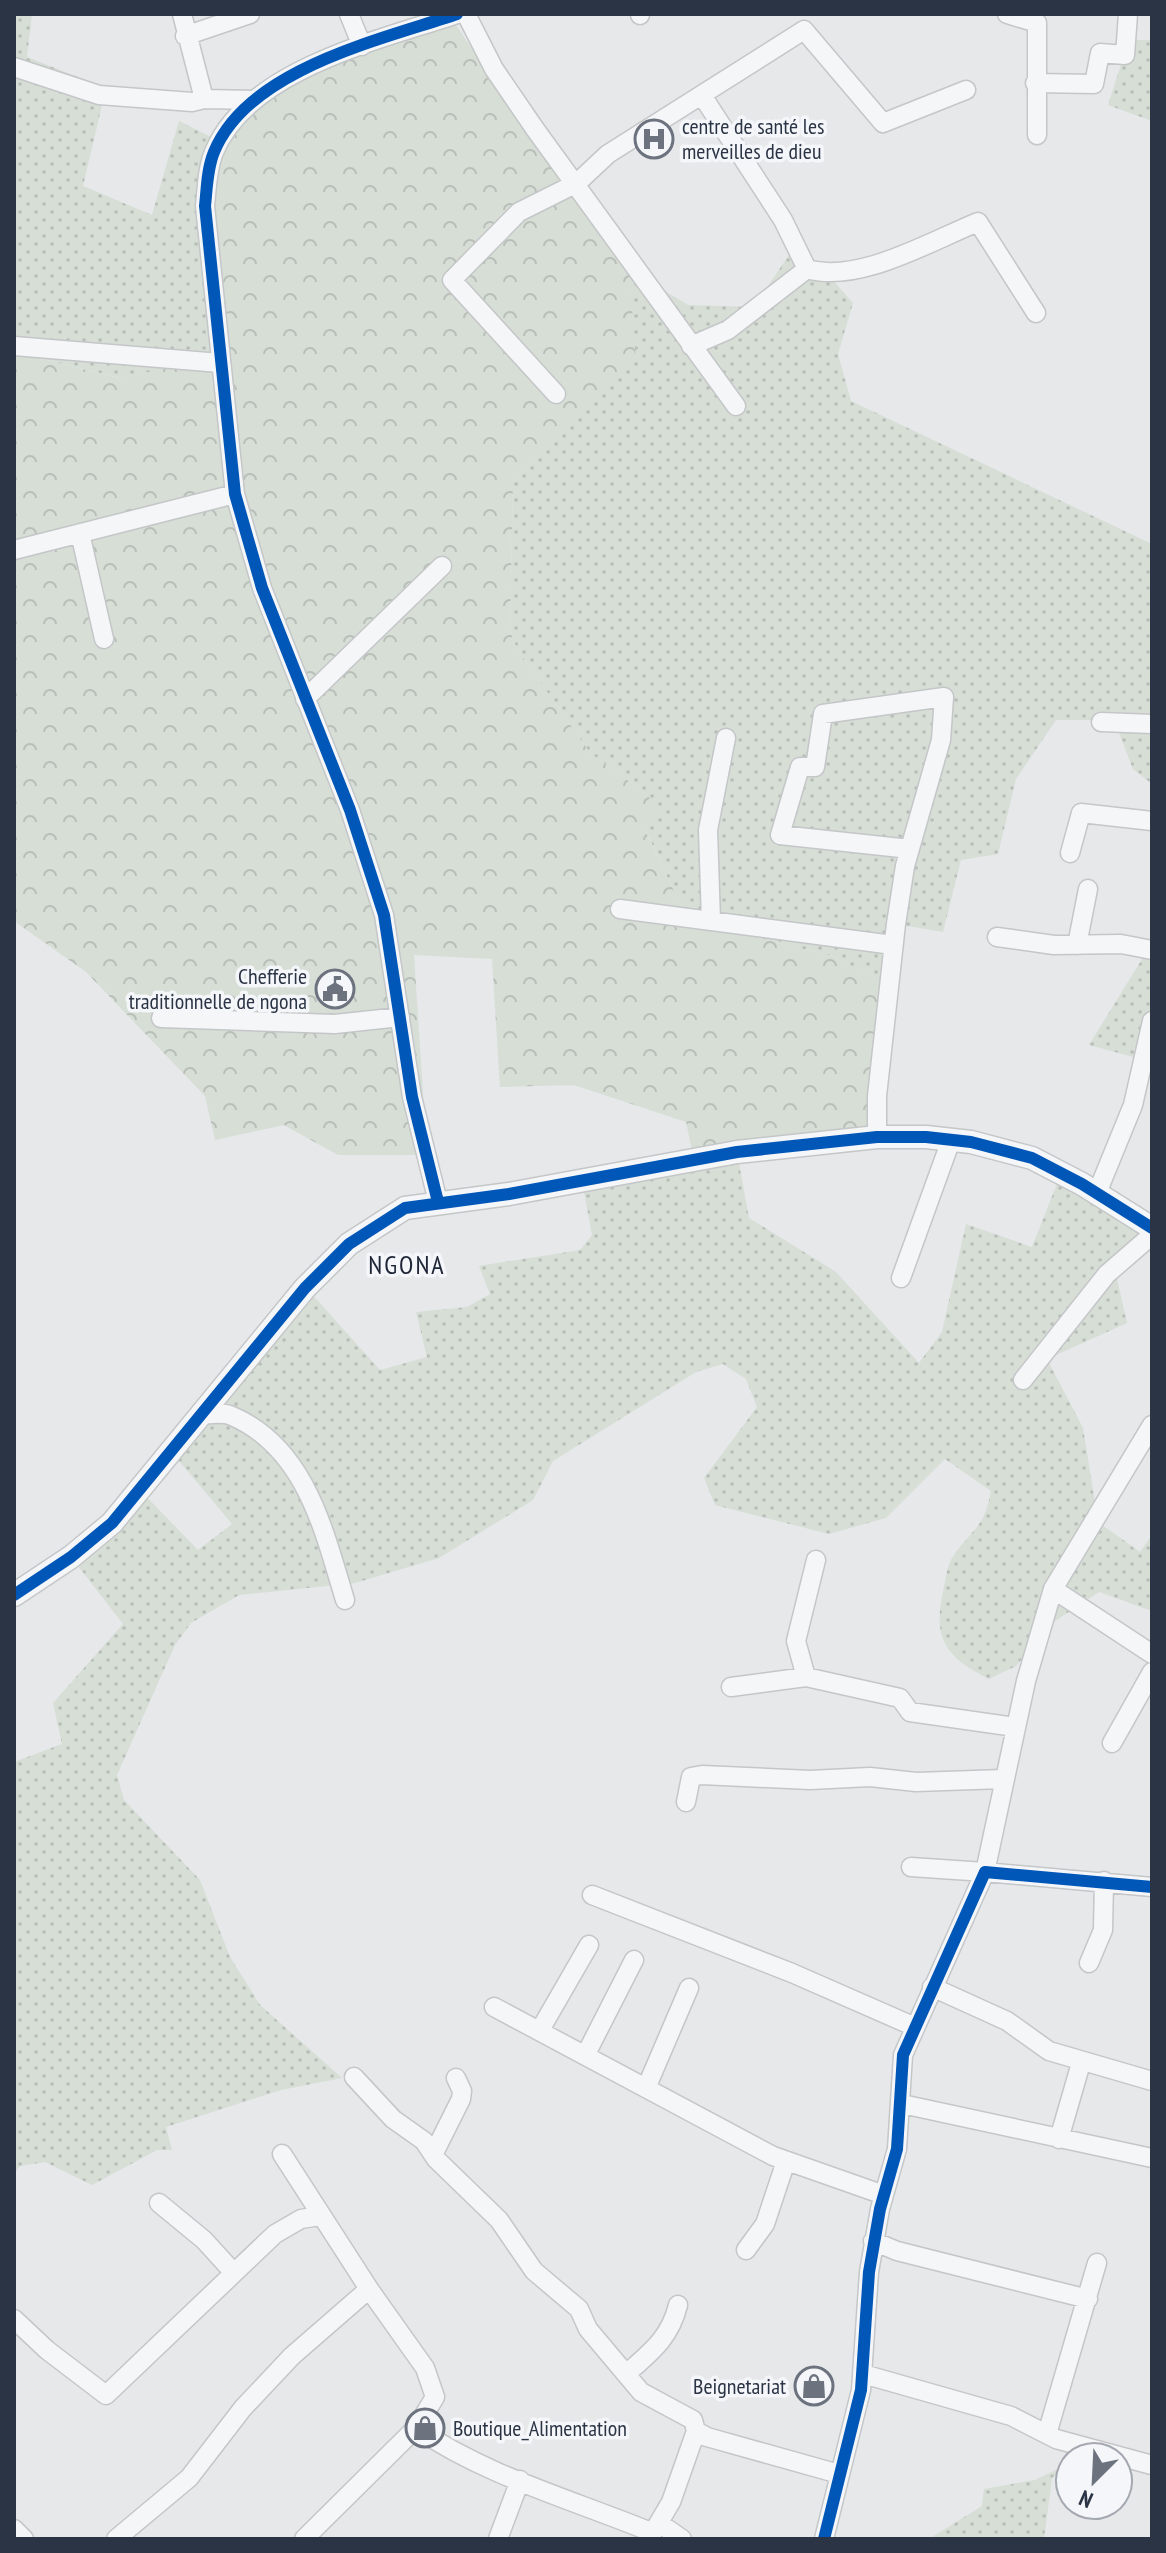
<svg xmlns="http://www.w3.org/2000/svg" width="1166" height="2553" font-family="'PT Sans Narrow',sans-serif">
  <style>
    .grass { fill: url(#grass-dots) }
    .forest { fill: url(#forest-crowns) }
    .lines { fill: none; stroke-linecap: round; stroke-linejoin: round }
    .minor-casing { stroke: #c4c6c8; stroke-width: 21 }
    .tertiary-casing { stroke: #c4c6c8; stroke-width: 25 }
    .minor { stroke: #f5f6f7; stroke-width: 18 }
    .tertiary { stroke: #f5f6f7; stroke-width: 22 }
    .cycleway-casing { stroke: #f4f6f9; stroke-width: 17 }
    .cycleway { stroke: #0057b8; stroke-width: 12 }
    .labels { text-anchor: middle; stroke-width: 7; stroke-linejoin: round; paint-order: stroke }
    .poi-label { font-size: 22px; fill: #2b3445; stroke: #f4f6f9; text-anchor: start }
    .quarter-label { font-size: 26px; letter-spacing: 2px; fill: #1d2536; stroke: #f4f6f9 }
  </style>
  <defs>
    <pattern id="grass-dots" width="8" height="8" patternUnits="userSpaceOnUse" patternTransform="scale(2)"><rect width="8" height="8" fill="#d6ded6"/><path d="M2 2h.1M6 6h.1" fill="none" stroke="#b8bfb9" stroke-width="1.8" stroke-linecap="round"/></pattern>
    <pattern id="forest-crowns" width="20" height="18" patternUnits="userSpaceOnUse" patternTransform="scale(2)"><rect width="20" height="18" fill="#d6ded6"/><path d="M2 6a3 3 0 1 1 6 0M12 15a3 3 0 1 1 6 0" fill="none" stroke="#b8bfb9"/></pattern>
  </defs>
  <rect width="100%" height="100%" fill="#e6e8ea"/>
  <path class="grass" d="M 14,14 L 32,14 L 27,57 L 106,88 L 83,186 L 152,215 L 179,121 L 219,141 L 218,358 L 120,378 L 14,352 Z
    M 1129,40 L 1152,40 L 1152,121 L 1108,105 Z
    M 789,255 L 821,267 L 853,303 L 838,354 L 851,401 L 1152,544 L 1152,784 L 1133,769 L 1114,720 L 1056,720 L 1016,779 L 998,854 L 961,860 L 943,932 L 896,924 L 889,985 L 832,956 L 755,937 L 680,904 L 645,829 L 648,795 L 590,753 L 517,649 L 510,631 L 513,483 L 635,361 L 629,269 L 688,305 L 754,307 Z
    M 1152,943 L 1152,1062 L 1089,1045 Z
    M 737,1152 L 749,1218 L 836,1272 L 919,1363 L 942,1332 L 966,1224 L 1032,1247 L 1060,1176 L 1152,1237 L 1117,1279 L 1127,1323 L 1047,1359 L 1083,1428 L 1098,1522 L 1140,1552 L 1152,1535 L 1152,1611 L 1099,1592 L 1052,1623 L 1016,1666 L 989,1679 C 944,1656 932,1638 944,1587 C 946,1578 947,1566 952,1558 C 972,1528 984,1530 991,1491 L 945,1459 L 886,1518 L 829,1534 L 715,1505 L 704,1478 L 757,1407 L 746,1379 L 723,1364 L 696,1372 L 553,1461 L 533,1500 L 439,1558 L 355,1583 L 239,1595 L 191,1623 L 175,1645 L 117,1775 L 124,1800 L 200,1880 L 230,1957 L 260,2005 L 342,2078 L 281,2090 L 166,2127 L 172,2150 L 157,2150 L 92,2185 L 45,2162 L 20,2166 L 14,2174 L 14,1762 L 62,1744 L 53,1703 L 123,1624 L 71,1557 L 136,1486 L 198,1550 L 232,1524 L 169,1449 L 309,1291 L 380,1370 L 427,1357 L 416,1312 L 467,1307 L 490,1294 L 479,1266 L 580,1250 L 592,1235 L 582,1181 Z
    M 1070,2463 L 1052,2478 L 1044,2539 L 929,2539 L 982,2506 L 984,2489 L 1035,2480 Z"/>
  <path class="forest" d="M 452,19 L 528,132 L 629,269 L 636,361 L 513,483 L 510,631 L 517,649 L 590,753 L 648,795 L 656,816 L 645,830 L 680,904 L 755,937 L 832,956 L 889,985 L 877,1137 L 694,1160 L 686,1122 L 574,1085 L 500,1087 L 492,959 L 414,955 L 427,1155 L 338,1155 L 284,1125 L 215,1140 L 205,1096 L 86,972 L 14,921 L 14,352 L 119,378 L 217,358 L 211,160 L 263,88 Z"/>
  <g class="lines">
    <g class="minor-casing">
      <path id="minor" d="M 182,14 L 204,99 L 254,100
        M 349,14 L 362,46
        M 466,14 L 494,69 L 535,129 L 736,406
        M 1007,14 L 1037,23 L 1037,135
        M 640,15 L 640,14
        M 185,36 L 250,14
        M 14,67 L 99,95 L 192,102 L 204,99
        M 1035,83 L 1094,84 L 1100,53 L 1125,55 L 1128,14
        M 703,97 L 783,220 L 807,269 C 858,284 929,242 978,222 L 1036,313
        M 14,346 L 220,363
        M 691,346 L 728,330 L 807,269
        M 556,394 L 452,280 L 519,212 L 577,183 L 608,154 L 804,30 L 883,123 L 966,90
        M 80,533 L 104,639
        M 14,550 L 235,494
        M 305,699 L 442,566
        M 1101,722 L 1152,724
        M 1070,853 L 1081,813 L 1152,821
        M 620,909 L 893,945
        M 711,921 L 708,830 L 726,738
        M 997,937 L 1054,945 L 1121,944 L 1152,950
        M 1077,945 L 1088,889
        M 161,1018 L 335,1024 L 400,1017
        M 877,1137 L 877,1096 L 896,924 L 905,866 L 941,740 L 944,697 L 823,714 L 815,767 L 800,767 L 780,835 L 910,849
        M 1097,1193 L 1133,1105 L 1152,1021
        M 438,1202 L 412,1097 L 384,915 L 350,810 L 262,588 L 235,494 L 205,206 C 207,188 207,169 214,152 C 248,69 380,40 457,14
        M 901,1278 L 951,1140
        M 1023,1380 L 1107,1274 L 1152,1235
        M 201,1415 C 210,1414 224,1412 232,1416 C 306,1448 324,1531 345,1600
        M 1053,1589 L 1152,1654
        M 806,1677 L 796,1641 L 816,1560
        M 731,1687 L 806,1677 L 900,1698 L 910,1712 L 1015,1727
        M 1112,1743 L 1152,1672
        M 686,1802 L 691,1777 L 702,1775 L 810,1780 L 870,1777 L 916,1782 L 1003,1779
        M 911,1867 L 985,1872 L 1026,1681 L 1053,1589 L 1152,1425
        M 592,1895 L 792,1973 L 913,2026
        M 1089,1963 L 1103,1930 L 1104,1881
        M 932,1987 L 1007,2021 L 1049,2051 L 1152,2081
        M 494,2007 L 773,2156 L 884,2195
        M 540,2030 L 589,1945
        M 586,2054 L 634,1960
        M 354,2077 L 393,2119 L 424,2141 L 436,2159 L 499,2220 L 534,2271 L 579,2309 L 588,2329 L 641,2392 L 693,2420 L 696,2431 L 707,2437 L 839,2474
        M 647,2086 L 689,1988
        M 902,2104 L 1152,2158
        M 1059,2139 L 1081,2063
        M 282,2154 L 369,2289
        M 433,2155 L 461,2099 L 462,2091 L 456,2078
        M 159,2203 L 204,2240 L 234,2273
        M 873,2241 L 897,2251 L 1088,2299
        M 746,2250 L 765,2224 L 786,2161
        M 14,2319 L 47,2350 L 106,2395 L 275,2234 L 301,2219 L 320,2216
        M 626,2374 C 651,2352 670,2338 678,2305
        M 863,2374 L 1011,2416 L 1056,2439 L 1152,2465
        M 416,2428 C 486,2476 573,2500 651,2532
        M 1047,2434 L 1097,2263
        M 659,2523 L 682,2539
        M 14,2529 L 24,2539
        M 116,2539 L 189,2478 L 243,2408 L 292,2356 L 369,2289 L 425,2368 L 435,2397 L 416,2428 L 304,2539
        M 498,2539 L 520,2480
        M 649,2539 L 671,2502 L 696,2431
        M 824,2539 L 861,2390 L 869,2272 L 880,2209 L 897,2149 L 903,2055 L 985,1872 L 1152,1887"/>
    </g>
    <g class="tertiary-casing">
      <path id="tertiary" d="M 14,1595 L 71,1557 L 112,1523 L 305,1288 L 349,1244 L 405,1208 L 509,1194 L 737,1152 L 877,1137 L 926,1137 L 971,1142 L 1032,1158 L 1082,1184 L 1152,1228"/>
    </g>
    <use href="#minor" class="minor"/>
    <use href="#tertiary" class="tertiary"/>
    <g class="cycleway-casing">
      <path id="cycleway" d="M 438,1202 L 412,1097 L 384,915 L 350,810 L 262,588 L 235,494 L 205,206 C 207,188 207,169 214,152 C 248,69 380,40 457,14
        M 14,1595 L 71,1557 L 112,1523 L 305,1288 L 349,1244 L 405,1208 L 509,1194 L 737,1152 L 877,1137 L 926,1137 L 971,1142 L 1032,1158 L 1082,1184 L 1152,1228
        M 824,2539 L 861,2390 L 869,2272 L 880,2209 L 897,2149 L 903,2055 L 985,1872 L 1152,1887"/>
    </g>
    <use href="#cycleway" class="cycleway"/>
  </g>
  <defs>
    <g id="hospital-ring" transform="scale(2)"><circle r="9.5" fill="#f4f6f9" stroke="#6c737f" stroke-width="1.5"/><path d="M-5-5h3v3.5h4V-5h3V5h-3V1.5h-4V5h-3Z" fill="#6c737f"/></g>
    <g id="civic-ring" transform="scale(2)"><circle r="9.5" fill="#f4f6f9" stroke="#6c737f" stroke-width="1.5"/><path d="M-.6-6.5H3V-4.5H.6V-3L4-1V1h2V6H-6V1h2V-1L-.6-3ZM-1.2 2.5V6h2.4V2.5Z" fill="#6c737f"/></g>
    <g id="shop-ring" transform="scale(2)"><circle r="9.5" fill="#f4f6f9" stroke="#6c737f" stroke-width="1.5"/><path d="M-5-2.5h2.3a2.7 3.5 0 0 1 5.4 0H5L5.5 6h-11ZM-1.5-2.5h3a1.5 2.3 0 0 0-3 0Z" fill="#6c737f"/></g>
  </defs>
  <g fill-rule="evenodd">
    <use href="#hospital-ring" x="654" y="139"/>
    <use href="#civic-ring" x="335" y="989"/>
    <use href="#shop-ring" x="814" y="2386"/>
    <use href="#shop-ring" x="425" y="2428"/>
  </g>
  <g class="labels">
    <g class="poi-label">
      <text x="682" y="134">centre de santé les<tspan x="682" dy="25">merveilles de dieu</tspan></text>
      <text x="307" y="984" text-anchor="end">Chefferie<tspan x="307" dy="25">traditionnelle de ngona</tspan></text>
      <text x="786" y="2394" text-anchor="end">Beignetariat</text>
      <text x="453" y="2436">Boutique_Alimentation</text>
    </g>
    <g class="quarter-label">
      <text x="407" y="1274">NGONA</text>
    </g>
  </g>
  <rect width="1166" height="2553" fill="none" stroke="#2b3445" stroke-width="32"/>
  <g transform="translate(1094 2481) rotate(204)"><circle r="38" fill="#f4f6f9" stroke="#a4a8b1" stroke-width="2"/>
  <path d="M0-6L14 30L0 20L-14 30Z" fill="#6c737f"/>
  <text y="-12" font-size="22" font-weight="bold" text-anchor="middle" fill="#2b3445">N</text>
  </g>
</svg>
